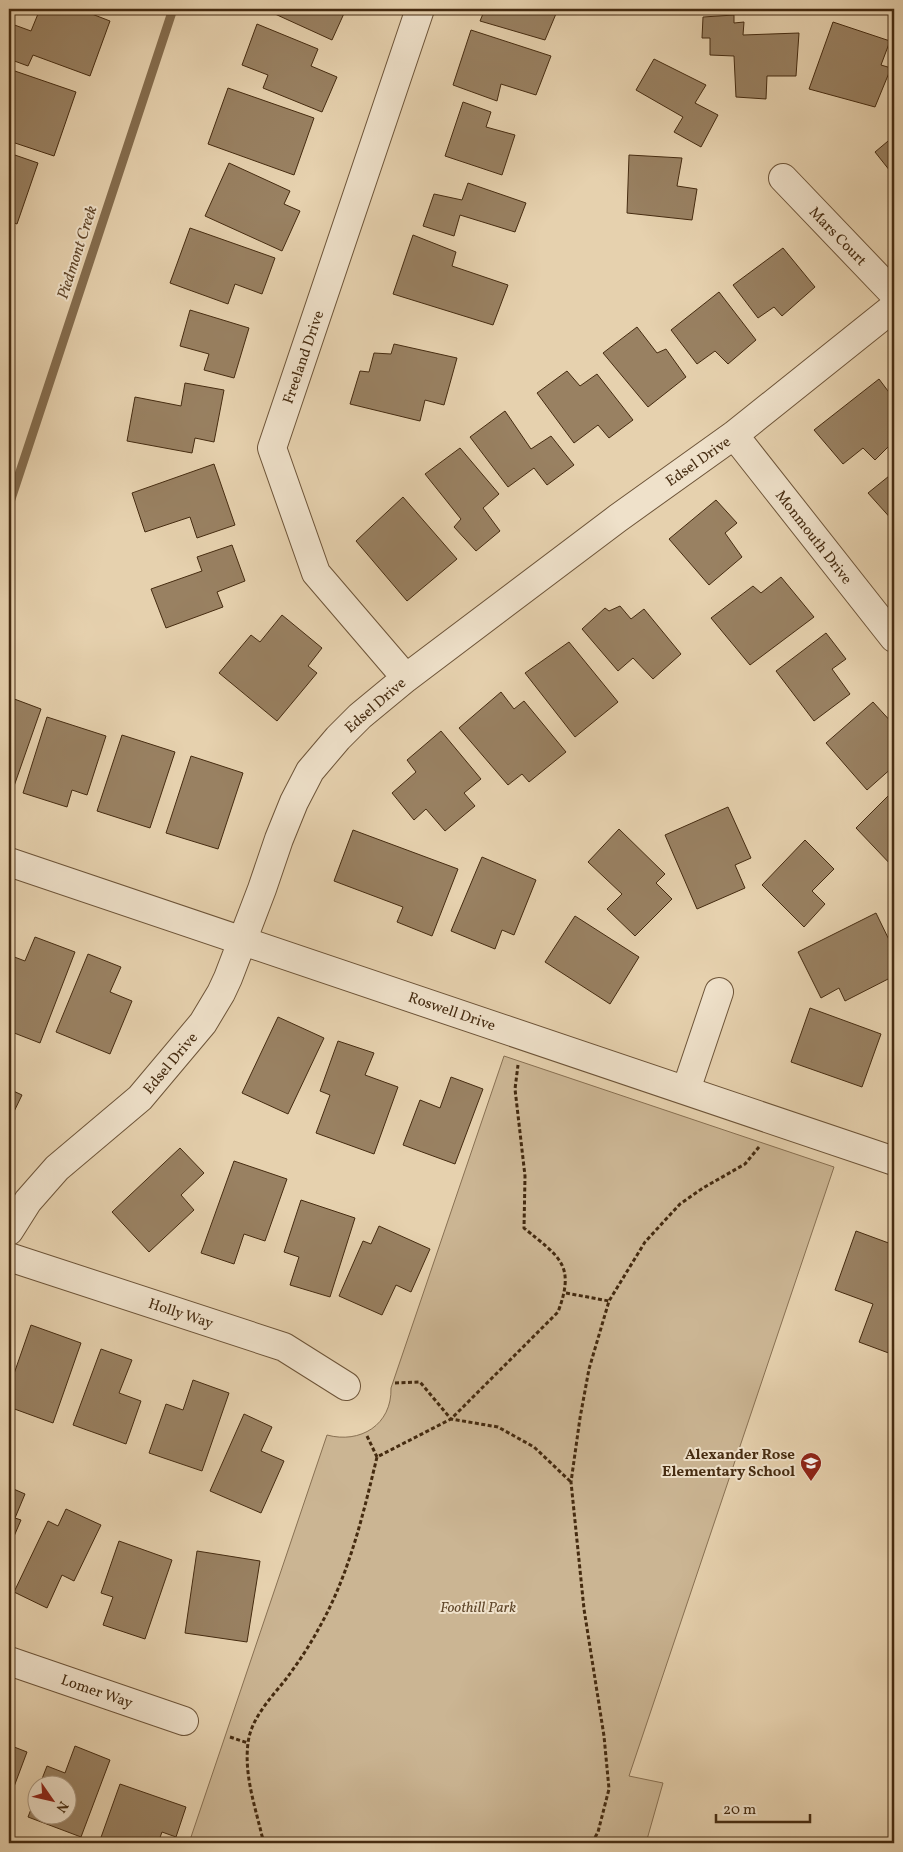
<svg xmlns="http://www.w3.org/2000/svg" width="903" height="1852" font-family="Vollkorn,serif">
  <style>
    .green { fill: #cbb593; stroke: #887052 }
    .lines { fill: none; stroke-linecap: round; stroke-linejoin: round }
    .stream { stroke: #856d4e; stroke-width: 9 }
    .building { fill: #998162; stroke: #452b10 }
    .minor-casing { stroke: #6d5438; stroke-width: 30 }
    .path { stroke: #452b10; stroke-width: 3; stroke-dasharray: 4 2.5; stroke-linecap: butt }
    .minor { stroke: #efe1ca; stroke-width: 28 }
    .labels { text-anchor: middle; stroke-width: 4; stroke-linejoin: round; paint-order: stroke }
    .street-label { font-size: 15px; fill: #452b10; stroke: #efe1ca }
    .poi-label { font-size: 15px; font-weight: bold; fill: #452b10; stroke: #efe1ca; text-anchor: end }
    .park-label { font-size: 15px; font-style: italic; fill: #60472a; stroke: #efe1ca }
    .water-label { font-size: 16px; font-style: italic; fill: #60462a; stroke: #efe1ca }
  </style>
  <rect width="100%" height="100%" fill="#e6d1ae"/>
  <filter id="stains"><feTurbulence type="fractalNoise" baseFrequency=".004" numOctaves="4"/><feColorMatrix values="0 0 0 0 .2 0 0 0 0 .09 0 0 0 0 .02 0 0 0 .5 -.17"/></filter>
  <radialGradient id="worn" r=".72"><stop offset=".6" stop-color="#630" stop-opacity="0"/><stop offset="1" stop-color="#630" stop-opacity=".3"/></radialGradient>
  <path class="green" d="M 504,1056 L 834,1167 L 629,1776 L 663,1783 L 646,1843 L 189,1843 L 327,1435 C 360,1444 392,1425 391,1388 Z"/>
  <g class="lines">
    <path class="stream" d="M 9,505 L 173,9"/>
  </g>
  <path class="building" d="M 40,9 L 79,9 L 110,21 L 90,76 L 33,55 L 28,66 L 9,59 L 9,23 L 31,31 Z
    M 277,9 L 346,9 L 332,40 L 275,14 Z
    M 485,9 L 558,9 L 545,40 L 480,21 Z
    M 734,15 L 734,23 L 744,22 L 743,35 L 799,33 L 796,76 L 767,76 L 766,99 L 736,97 L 734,56 L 710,55 L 710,38 L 702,38 L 703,17 Z
    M 833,22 L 890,41 L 881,65 L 891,68 L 875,107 L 809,89 Z
    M 257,24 L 318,49 L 311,66 L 337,77 L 322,112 L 263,88 L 268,75 L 242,65 Z
    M 471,30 L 551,56 L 536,95 L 501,84 L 497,101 L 453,85 Z
    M 654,59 L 706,85 L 695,103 L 718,115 L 701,147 L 674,132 L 683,117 L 636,90 Z
    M 9,69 L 76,92 L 54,156 L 9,141 Z
    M 228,88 L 314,118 L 294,175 L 208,144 Z
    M 463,102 L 491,112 L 486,127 L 515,135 L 502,175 L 445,156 Z
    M 894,136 L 894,176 L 875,152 Z
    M 9,153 L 38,163 L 17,224 L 9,221 Z
    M 629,155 L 682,158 L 677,186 L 697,189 L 692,220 L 627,213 Z
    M 229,163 L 290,191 L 284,204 L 300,211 L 282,251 L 205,216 Z
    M 468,183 L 526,203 L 515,232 L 460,215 L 454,236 L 423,226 L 434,194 L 462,200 Z
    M 190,228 L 275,258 L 262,294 L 235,284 L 228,304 L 170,283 Z
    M 413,235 L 456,252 L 452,266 L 508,285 L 493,325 L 393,294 Z
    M 783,248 L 815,287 L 782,316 L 774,307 L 758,318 L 733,285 Z
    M 719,292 L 756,340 L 728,364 L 715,351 L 697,364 L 671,330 Z
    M 190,310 L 249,328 L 234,378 L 204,370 L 209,354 L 180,346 Z
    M 637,327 L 657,353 L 666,349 L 686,377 L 648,407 L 603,353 Z
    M 394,344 L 457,358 L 444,405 L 425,400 L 420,421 L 350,404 L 360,371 L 369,372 L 374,353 L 391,354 Z
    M 567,371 L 580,386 L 597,374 L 633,420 L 609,438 L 598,425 L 574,443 L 537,393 Z
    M 879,379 L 894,399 L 894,441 L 875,460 L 863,448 L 843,464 L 814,430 Z
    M 185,383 L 224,390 L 214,442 L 195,438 L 192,453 L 127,441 L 135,397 L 181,406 Z
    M 505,411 L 531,449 L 551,436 L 574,465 L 547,485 L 534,468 L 508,487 L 470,437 Z
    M 460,448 L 499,494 L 483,508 L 500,531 L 476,551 L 454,527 L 461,519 L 425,474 Z
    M 214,464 L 235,525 L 197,538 L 190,517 L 145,532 L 132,493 Z
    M 894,472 L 894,522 L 868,493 Z
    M 403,497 L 457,559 L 407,601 L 356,541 Z
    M 716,500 L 737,523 L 725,533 L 742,557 L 709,585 L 669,539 Z
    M 232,545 L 245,581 L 217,592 L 223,607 L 166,628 L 151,589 L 202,571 L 197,557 Z
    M 781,577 L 814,617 L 750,665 L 711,618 L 753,586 L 761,593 Z
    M 620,606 L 631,619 L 644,609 L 681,654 L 653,679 L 633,658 L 618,671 L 582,629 L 605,608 L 609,611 Z
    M 282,615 L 322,648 L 308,666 L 317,673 L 277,721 L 219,673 L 251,635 L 260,642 Z
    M 826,633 L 846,659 L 832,669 L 850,694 L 814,721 L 776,671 Z
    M 569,642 L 618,702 L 575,737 L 525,673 Z
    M 501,692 L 514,709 L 524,701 L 566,752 L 529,782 L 522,774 L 508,785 L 459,728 Z
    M 9,697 L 41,709 L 13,789 L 9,788 Z
    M 873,702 L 894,725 L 894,750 L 891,752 L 894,756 L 894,766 L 867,790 L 826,743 Z
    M 47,717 L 106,736 L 87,795 L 72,790 L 67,807 L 23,793 Z
    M 441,731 L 481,779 L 464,793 L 475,806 L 445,831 L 426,809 L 414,820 L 392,793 L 416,772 L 407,760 Z
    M 122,735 L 175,752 L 150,828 L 97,811 Z
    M 191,756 L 243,773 L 218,849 L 166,833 Z
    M 894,790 L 894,868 L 856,828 Z
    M 728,807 L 751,858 L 735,865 L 745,888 L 697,909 L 665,835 Z
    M 619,829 L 665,874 L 656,883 L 672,899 L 635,936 L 607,909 L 622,894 L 588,862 Z
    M 353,830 L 458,869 L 432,936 L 397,922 L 403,907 L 334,881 Z
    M 805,840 L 834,869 L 812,891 L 825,904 L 804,927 L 762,885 Z
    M 482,857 L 536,880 L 514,935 L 502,930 L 495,949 L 451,931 Z
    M 876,913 L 894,950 L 894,976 L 845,1001 L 839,988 L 821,998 L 798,952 Z
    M 575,916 L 639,957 L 610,1004 L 545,962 Z
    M 35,937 L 75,952 L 40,1043 L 9,1031 L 9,955 L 25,961 Z
    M 88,954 L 121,967 L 110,992 L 132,1001 L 110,1054 L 56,1032 Z
    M 810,1008 L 881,1034 L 862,1087 L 791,1062 Z
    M 278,1017 L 324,1038 L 288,1114 L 242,1093 Z
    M 338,1041 L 374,1053 L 365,1075 L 398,1087 L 374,1154 L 316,1133 L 330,1095 L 320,1091 Z
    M 451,1077 L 483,1089 L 455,1164 L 403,1145 L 420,1100 L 440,1108 Z
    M 9,1089 L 22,1095 L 9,1122 Z
    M 180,1148 L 204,1173 L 181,1195 L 194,1210 L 149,1252 L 112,1212 Z
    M 234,1161 L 287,1179 L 265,1241 L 244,1234 L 234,1264 L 201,1253 Z
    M 301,1200 L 355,1218 L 330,1297 L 290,1285 L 299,1257 L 284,1252 Z
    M 379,1226 L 430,1249 L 411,1292 L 396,1285 L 382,1315 L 339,1296 L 363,1241 L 371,1244 Z
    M 856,1231 L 894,1245 L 894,1355 L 859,1342 L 873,1304 L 835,1290 Z
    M 31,1325 L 81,1343 L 53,1423 L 9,1407 L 9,1388 Z
    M 101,1349 L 132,1360 L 119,1393 L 141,1401 L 126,1444 L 73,1425 Z
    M 193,1380 L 229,1393 L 202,1471 L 149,1453 L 166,1404 L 183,1410 Z
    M 244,1414 L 272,1427 L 261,1451 L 284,1461 L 261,1513 L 210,1491 Z
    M 9,1487 L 25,1494 L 15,1518 L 21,1520 L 9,1548 Z
    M 66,1509 L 101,1525 L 74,1581 L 62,1575 L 47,1608 L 14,1592 L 48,1521 L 58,1526 Z
    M 119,1541 L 172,1560 L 145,1639 L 103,1625 L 113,1597 L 101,1593 Z
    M 197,1551 L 260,1561 L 247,1642 L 185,1633 Z
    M 9,1745 L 27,1752 L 9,1800 Z
    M 75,1746 L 110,1760 L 81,1837 L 28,1817 L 38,1791 L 38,1814 L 68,1814 L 68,1784 L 40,1784 L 47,1766 L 65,1773 Z
    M 120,1784 L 186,1807 L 176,1837 L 162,1832 L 158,1843 L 99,1843 Z"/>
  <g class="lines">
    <g class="minor-casing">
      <path id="minor" d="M 783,178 L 894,294
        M 734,435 L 894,638
        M 406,678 L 316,573 L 272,448 L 420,9
        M 9,862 L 894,1161
        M 686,1090 L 719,992
        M 9,1231 L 28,1201 L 57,1168 L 140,1098 L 203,1023 L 221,993 L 228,978 L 262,889 L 279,839 L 294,802 L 310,771 L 338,738 L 360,716 L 406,678 L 618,518 L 734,435 L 894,307
        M 9,1257 L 284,1347 L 346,1386
        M 9,1661 L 184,1721"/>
    </g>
    <path class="path" d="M 566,1293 L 609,1301
      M 395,1383 L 420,1382 L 451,1419 L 498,1427 L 534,1447 L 571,1482
      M 367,1436 L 377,1457
      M 230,1737 L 248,1743
      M 266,1843 L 262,1836 C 255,1806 244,1775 248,1743 C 251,1718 271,1698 286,1679 C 298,1663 310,1645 319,1628 C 349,1575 363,1515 377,1457 L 451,1419 L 558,1312 C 576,1264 559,1257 524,1228 L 525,1176 L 515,1089 L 518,1065
      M 592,1843 L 598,1832 L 609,1789 L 604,1736 L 584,1609 L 571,1482 L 580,1418 L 589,1369 L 609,1301 L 645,1242 L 680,1204 L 703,1188 L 745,1164 L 759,1147"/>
    <use href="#minor" class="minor"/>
  </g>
  <defs>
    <g id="school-pin" transform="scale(1.125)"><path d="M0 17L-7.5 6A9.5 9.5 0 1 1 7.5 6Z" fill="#8f2418" stroke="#efe1ca"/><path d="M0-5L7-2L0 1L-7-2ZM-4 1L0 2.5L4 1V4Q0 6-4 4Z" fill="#fff"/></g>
  </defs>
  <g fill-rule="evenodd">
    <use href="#school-pin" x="811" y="1463"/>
  </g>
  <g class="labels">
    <g class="street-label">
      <text transform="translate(838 236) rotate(46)" y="5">Mars Court</text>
      <text transform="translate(303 357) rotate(-71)" y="5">Freeland Drive</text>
      <text transform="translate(698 461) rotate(-35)" y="5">Edsel Drive</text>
      <text transform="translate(814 537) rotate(52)" y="5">Monmouth Drive</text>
      <text transform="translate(375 705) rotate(-41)" y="5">Edsel Drive</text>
      <text transform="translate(452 1011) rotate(19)" y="5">Roswell Drive</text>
      <text transform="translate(170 1063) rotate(-50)" y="5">Edsel Drive</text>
      <text transform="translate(181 1313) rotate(18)" y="5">Holly Way</text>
      <text transform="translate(97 1691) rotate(19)" y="5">Lomer Way</text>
    </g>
    <g class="poi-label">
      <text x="795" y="1459">Alexander Rose<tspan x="795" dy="17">Elementary School</tspan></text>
    </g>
    <g class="park-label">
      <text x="478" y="1612">Foothill Park</text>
    </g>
    <g class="water-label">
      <text transform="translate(76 252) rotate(-72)" y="6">Piedmont Creek</text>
    </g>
  </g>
  <rect width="903" height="1852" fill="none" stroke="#e6d1ae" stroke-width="30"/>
  <rect x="10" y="10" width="883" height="1832" fill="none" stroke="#452b10" stroke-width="2.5"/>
  <rect x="15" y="15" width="873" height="1822" fill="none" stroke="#452b10"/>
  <g transform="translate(52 1800) rotate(124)"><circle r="24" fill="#efe1ca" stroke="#ab9880"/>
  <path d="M0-4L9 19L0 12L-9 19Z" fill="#8f2418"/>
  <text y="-8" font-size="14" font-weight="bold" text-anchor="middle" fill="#452b10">N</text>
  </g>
  <path d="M716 1814v8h94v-8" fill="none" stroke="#452b10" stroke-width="2.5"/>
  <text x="723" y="1814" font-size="15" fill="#452b10" stroke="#efe1ca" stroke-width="4" paint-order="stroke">20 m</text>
  <rect width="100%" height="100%" filter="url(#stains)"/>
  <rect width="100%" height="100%" fill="url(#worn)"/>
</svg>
